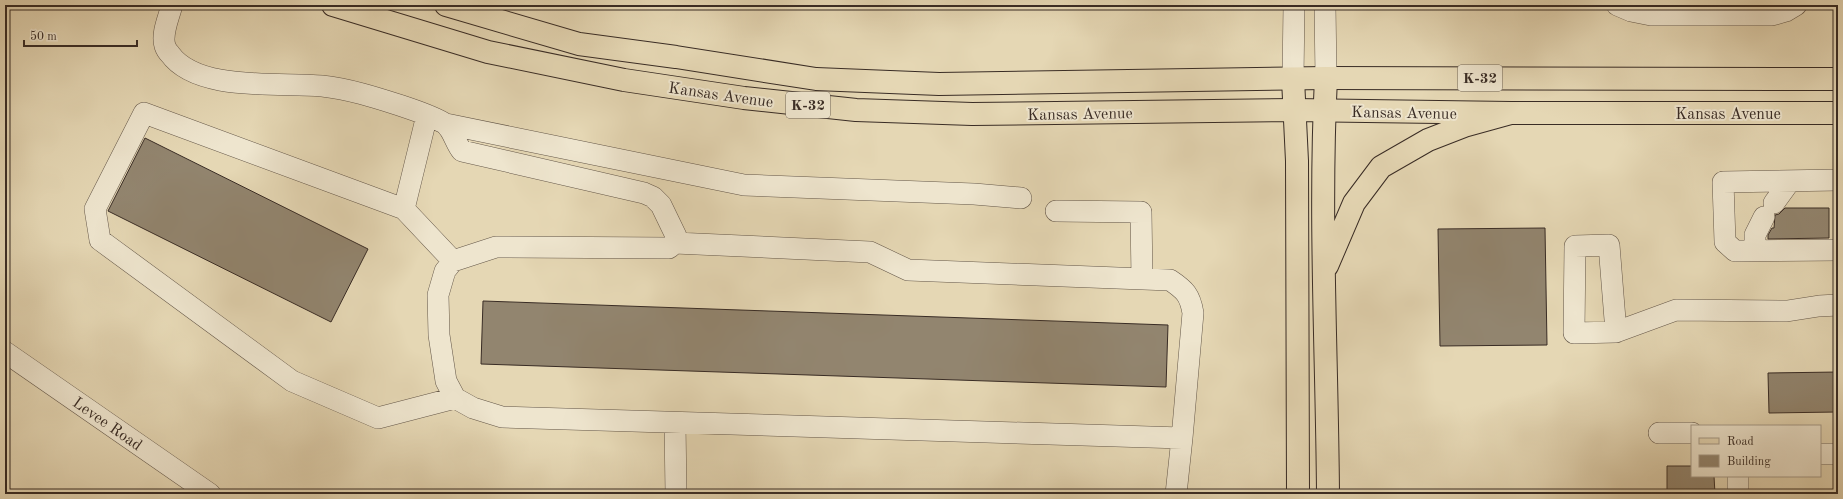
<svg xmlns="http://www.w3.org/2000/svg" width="1843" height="499" font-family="'Old Standard TT',serif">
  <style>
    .building { fill: #92856f; stroke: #392c25 }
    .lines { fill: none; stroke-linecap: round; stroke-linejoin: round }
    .minor-casing { stroke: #645749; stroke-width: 22 }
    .major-casing { stroke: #392c25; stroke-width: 24 }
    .highway-casing { stroke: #392c25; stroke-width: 24 }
    .minor { stroke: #eee5ce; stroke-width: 21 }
    .major { stroke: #e5d7b4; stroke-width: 22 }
    .highway { stroke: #e5d7b4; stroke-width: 22 }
    .labels { text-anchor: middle; stroke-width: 4; stroke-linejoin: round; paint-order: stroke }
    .shield { fill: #eee5ce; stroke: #6f6458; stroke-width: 1 }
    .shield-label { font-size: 15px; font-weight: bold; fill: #392c25 }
    .street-label { font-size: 16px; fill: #392c25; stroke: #eee5ce }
  </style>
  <rect width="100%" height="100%" fill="#e5d7b4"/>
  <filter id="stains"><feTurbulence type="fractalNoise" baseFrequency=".005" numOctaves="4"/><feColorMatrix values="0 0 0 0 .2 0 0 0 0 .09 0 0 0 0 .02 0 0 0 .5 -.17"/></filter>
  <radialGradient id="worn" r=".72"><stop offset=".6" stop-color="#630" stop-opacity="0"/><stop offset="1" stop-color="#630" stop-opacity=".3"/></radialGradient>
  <path class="building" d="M 145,138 L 368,249 L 331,322 L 108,211 Z
    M 1785,208 L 1829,208 L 1829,238 L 1768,239 L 1768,235 L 1772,228 L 1774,228 L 1775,215 L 1779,214 Z
    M 1545,228 L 1547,345 L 1440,346 L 1438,229 Z
    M 483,301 L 1168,325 L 1166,387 L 481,364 Z
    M 1838,372 L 1838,412 L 1769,413 L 1768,373 Z
    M 1667,466 L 1692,466 L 1692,476 L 1714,476 L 1715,494 L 1667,494 Z"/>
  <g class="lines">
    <g class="minor-casing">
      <path id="minor" d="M 172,5 C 169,17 161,34 165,46 C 166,49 168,52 170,54 C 197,92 280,82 322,86 C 349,89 374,97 399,105 C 414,110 430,115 444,123 C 453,129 455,143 462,151 L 644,193 L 653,197 L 661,205 L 676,236 L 675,243 L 669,248 L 496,247 L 453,261 L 445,271 L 438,295 L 439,335 L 446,381 L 455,398 L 473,408 L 502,417 L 1182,438 L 1193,313 C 1190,295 1185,290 1170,280 L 908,270 L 870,252 L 675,243
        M 1325,5 L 1326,78
        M 1617,5 L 1631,11 L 1651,15 L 1772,15 L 1786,11 L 1796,5
        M 1293,79 L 1294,5
        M 446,124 L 744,185 L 974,194 L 1021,198
        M 1838,180 L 1723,182 L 1725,242 L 1735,251 L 1838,250
        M 1774,203 L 1790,181
        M 404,209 L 427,115
        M 1056,211 L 1141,212 L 1142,279
        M 1755,251 L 1755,235 L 1764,217
        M 453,261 L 404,209 L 144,113 L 95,209 L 100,240 L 292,381 L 378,418 L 455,398
        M 1616,332 L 1609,245 L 1575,246 L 1574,333 L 1616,332 L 1676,310 L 1787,311 L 1819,306 L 1838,305
        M 5,352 L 210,494
        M 675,423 L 676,494
        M 1659,433 L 1692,433
        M 1820,454 L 1838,454
        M 1738,476 L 1738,494
        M 1176,494 L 1182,438"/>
    </g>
    <g class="major-casing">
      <path id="major" d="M 333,5 L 488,52 L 624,80 L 744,98 L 856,110 L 972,114 L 1294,110 L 1511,113 L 1838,113
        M 446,5 L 579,44 L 676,57 L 816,79 L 939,84 L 1326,78 L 1838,79"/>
    </g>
    <g class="highway-casing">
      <path id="highway" d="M 1326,78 C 1319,216 1327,355 1328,494
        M 1293,79 L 1297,161 L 1298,494
        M 1327,266 L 1354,203 L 1381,167 L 1428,140 L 1464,126 L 1511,113"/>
    </g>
    <use href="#minor" class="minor"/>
    <use href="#major" class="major"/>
    <use href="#highway" class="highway"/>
  </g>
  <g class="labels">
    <g class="shield">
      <rect x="1458" y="65" width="44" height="26" rx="3"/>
      <rect x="786" y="92" width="44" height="26" rx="3"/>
    </g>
    <g class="shield-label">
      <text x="1480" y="83">K-32</text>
      <text x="808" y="110">K-32</text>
    </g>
    <g class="street-label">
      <text transform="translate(721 94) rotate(8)" y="6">Kansas Avenue</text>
      <text transform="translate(1404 112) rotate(1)" y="6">Kansas Avenue</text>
      <text transform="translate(1080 113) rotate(-1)" y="6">Kansas Avenue</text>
      <text x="1728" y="119">Kansas Avenue</text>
      <text transform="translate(108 423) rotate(35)" y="6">Levee Road</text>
    </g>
  </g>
  <rect width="1843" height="499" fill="none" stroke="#e5d7b4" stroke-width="20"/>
  <rect x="6" y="6" width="1831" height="487" fill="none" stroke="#392c25" stroke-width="2"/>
  <rect x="10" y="10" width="1823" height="479" fill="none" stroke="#392c25"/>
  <rect x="1691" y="425" width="130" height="52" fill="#eee5ce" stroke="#a69b8a"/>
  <rect x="1699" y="438" width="20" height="6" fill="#e5d7b4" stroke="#a69b8a"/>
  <text x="1727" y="445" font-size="12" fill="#392c25">Road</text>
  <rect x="1699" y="455" width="20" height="12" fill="#92856f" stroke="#a69b8a"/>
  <text x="1727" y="465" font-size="12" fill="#392c25">Building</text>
  <path d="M24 40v6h113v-6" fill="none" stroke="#392c25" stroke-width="2"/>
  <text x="30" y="40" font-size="12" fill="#392c25" stroke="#eee5ce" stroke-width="3" paint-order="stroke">50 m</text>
  <rect width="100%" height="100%" filter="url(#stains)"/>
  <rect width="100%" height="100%" fill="url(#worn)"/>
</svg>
